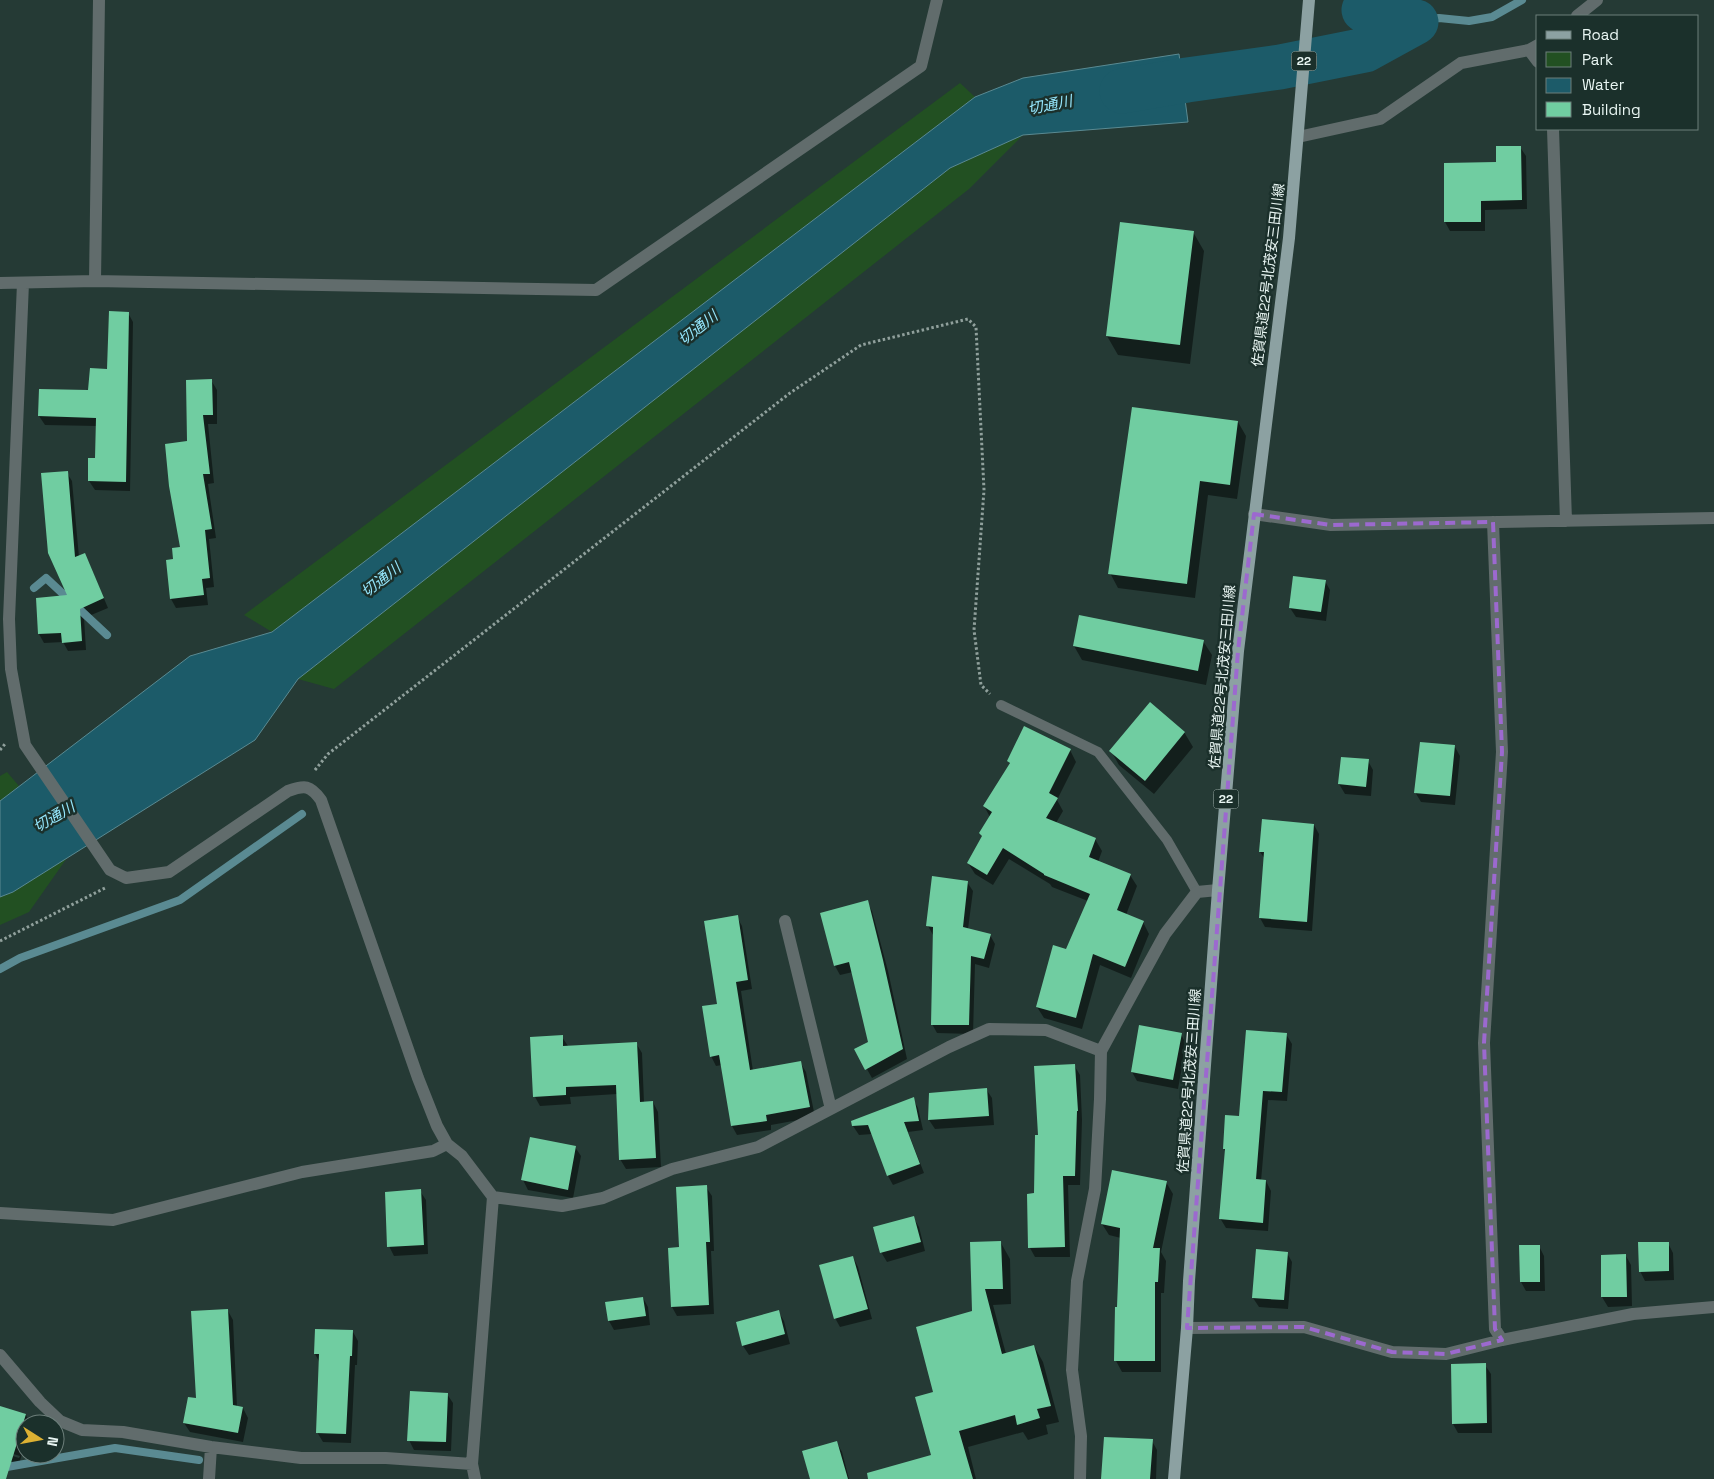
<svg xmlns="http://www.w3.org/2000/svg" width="1714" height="1479" font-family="'Space Grotesk','Noto Sans JP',sans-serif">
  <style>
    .green { fill: #225022 }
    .water { fill: #1c5b69; stroke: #5a8a92 }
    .shadow { fill: #0007 }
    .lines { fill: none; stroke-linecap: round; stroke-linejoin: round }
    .stream { stroke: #5a8a92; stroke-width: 8 }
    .river { stroke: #1c5b69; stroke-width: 45 }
    .building { fill: #70cda1 }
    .path { stroke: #90a09c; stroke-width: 3; stroke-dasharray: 2.5 2.5; stroke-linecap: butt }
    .lane { stroke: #616c6c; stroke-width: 10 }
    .street { stroke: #616c6c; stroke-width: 12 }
    .primary { stroke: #8ca1a2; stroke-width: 12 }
    .marked { fill: none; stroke: #9c69cf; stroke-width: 4; stroke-dasharray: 10 6; stroke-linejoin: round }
    .labels { text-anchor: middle; stroke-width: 5; stroke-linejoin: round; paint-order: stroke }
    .shield { fill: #1b302b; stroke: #abbbb7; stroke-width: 1 }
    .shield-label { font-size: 12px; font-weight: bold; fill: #e9f6f3 }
    .street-label { font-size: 14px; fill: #e9f6f3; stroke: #1b302b }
    .water-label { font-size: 15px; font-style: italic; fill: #95e6fc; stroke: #1b302b }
  </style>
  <rect width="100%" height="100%" fill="#253a35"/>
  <path class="green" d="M 960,83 L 975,97 L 272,632 L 244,615 Z
    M 1023,135 L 969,189 L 334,689 L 298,679 L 950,168 Z
    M 7,772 L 19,786 L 0,801 L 0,776 Z
    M 67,858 L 29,912 L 0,925 L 0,897 L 13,892 Z"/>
  <path class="water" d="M 1179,54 L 1188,122 L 1023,135 L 950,168 L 298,679 L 255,740 L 13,892 L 0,897 L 0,801 L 190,656 L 272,632 L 975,97 L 1023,78 Z"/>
  <path class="shadow" d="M 1520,147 L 1526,156 L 1527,209 L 1485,210 L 1485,231 L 1450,231 L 1445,222 L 1497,164 Z
    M 1193,232 L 1204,251 L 1190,364 L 1118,355 L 1107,336 Z
    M 128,313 L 133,322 L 130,491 L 95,490 L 89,481 L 96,460 L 97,426 L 45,425 L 39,416 L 90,392 L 108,370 Z
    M 211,380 L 217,390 L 217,424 L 208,424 L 214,483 L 208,484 L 216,538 L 209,539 L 214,587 L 206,588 L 208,605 L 176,608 L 171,599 L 174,560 L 181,548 L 188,443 Z
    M 1238,422 L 1246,436 L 1237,499 L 1208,495 L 1195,598 L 1118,588 L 1110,573 Z
    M 67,473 L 72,481 L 79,557 L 84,554 L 89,563 L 108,608 L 84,618 L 86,650 L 68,651 L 63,642 L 44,643 L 39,634 L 68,596 Z
    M 1325,581 L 1330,590 L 1326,621 L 1296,617 L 1290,608 Z
    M 1203,641 L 1212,655 L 1206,685 L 1082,660 L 1074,646 Z
    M 1184,732 L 1193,747 L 1154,794 L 1119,765 L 1111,751 Z
    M 1455,747 L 1460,756 L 1455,805 L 1421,802 L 1415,792 Z
    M 1070,750 L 1076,762 L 1057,800 L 1063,811 L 1056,823 L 1095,839 L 1102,851 L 1098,862 L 1130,875 L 1137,886 L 1126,915 L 1143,922 L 1149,934 L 1131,978 L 1100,965 L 1082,1029 L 1044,1018 L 1037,1007 L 1067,951 L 1088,901 L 1052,887 L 1050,884 L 1009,859 L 993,885 L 975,874 L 968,863 L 983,838 L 980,833 L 990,817 L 984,806 L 1010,764 L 1008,761 Z
    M 1342,758 L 1368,761 L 1373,770 L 1371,796 L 1345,794 L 1339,784 Z
    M 1314,825 L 1319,834 L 1312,931 L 1265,927 L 1260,918 L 1265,859 L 1260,852 Z
    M 967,882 L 973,891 L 968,929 L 990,935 L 995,944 L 989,968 L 975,964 L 973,1034 L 937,1033 L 932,1024 L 934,935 L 933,935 L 928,926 Z
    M 867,902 L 872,911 L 888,971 L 907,1059 L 872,1078 L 856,1050 L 869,1042 L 853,972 L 840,975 L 835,966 L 821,914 Z
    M 737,917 L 742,926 L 752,989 L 741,991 L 753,1071 L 800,1062 L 806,1072 L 815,1117 L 771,1125 L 771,1130 L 737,1135 L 732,1126 L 722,1065 L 716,1066 L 711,1056 L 718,1005 Z
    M 1181,1034 L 1186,1044 L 1178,1089 L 1137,1081 L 1132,1072 Z
    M 1286,1034 L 1292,1044 L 1287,1101 L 1268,1100 L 1261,1181 L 1266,1181 L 1271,1191 L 1268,1231 L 1226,1228 L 1220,1218 L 1226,1153 L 1224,1149 Z
    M 562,1037 L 568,1046 L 636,1043 L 642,1053 L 644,1103 L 653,1102 L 658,1112 L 661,1167 L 626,1169 L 620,1159 L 617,1094 L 570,1097 L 571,1104 L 540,1106 L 535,1097 Z
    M 1074,1065 L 1080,1075 L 1082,1120 L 1080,1185 L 1068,1185 L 1070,1257 L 1035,1257 L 1030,1248 L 1028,1195 L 1035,1195 L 1039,1136 Z
    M 986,1089 L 992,1098 L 994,1125 L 935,1129 L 929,1120 L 930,1094 Z
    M 913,1099 L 918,1108 L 923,1130 L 908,1132 L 924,1173 L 893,1185 L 888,1176 L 872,1134 L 859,1135 L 853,1126 Z
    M 575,1147 L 581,1156 L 573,1198 L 528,1190 L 523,1180 Z
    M 1166,1182 L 1173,1194 L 1161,1252 L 1166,1261 L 1164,1293 L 1161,1293 L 1161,1372 L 1122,1372 L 1116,1361 L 1121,1238 L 1109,1235 L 1102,1224 Z
    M 706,1187 L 712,1196 L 714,1251 L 711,1251 L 714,1314 L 677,1316 L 672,1307 L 681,1249 Z
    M 420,1191 L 426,1200 L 428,1254 L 394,1256 L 389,1246 Z
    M 913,1217 L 919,1227 L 925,1251 L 887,1262 L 881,1252 Z
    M 1001,1243 L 1010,1259 L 1011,1304 L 993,1305 L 1006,1354 L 1034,1346 L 1043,1362 L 1059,1422 L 1046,1425 L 1048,1434 L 1028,1440 L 1023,1432 L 968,1447 L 976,1479 L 875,1479 L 933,1456 L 935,1393 L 973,1312 Z
    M 1668,1243 L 1673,1253 L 1674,1280 L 1645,1281 L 1640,1271 Z
    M 1539,1246 L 1544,1256 L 1545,1291 L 1526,1291 L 1521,1282 Z
    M 1287,1253 L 1292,1262 L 1288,1309 L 1259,1307 L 1253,1298 Z
    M 1602,1256 L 1626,1256 L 1631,1265 L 1632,1306 L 1608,1307 L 1602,1297 Z
    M 853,1257 L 858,1267 L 872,1319 L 840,1327 L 835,1318 Z
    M 643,1298 L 648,1307 L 650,1325 L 614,1330 L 609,1321 L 606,1303 Z
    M 228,1311 L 233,1320 L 237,1407 L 243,1408 L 248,1418 L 243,1442 L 190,1432 L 184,1423 L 197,1400 Z
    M 778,1311 L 784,1321 L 790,1344 L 749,1355 L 743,1346 L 737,1323 Z
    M 353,1332 L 358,1341 L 357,1365 L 355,1365 L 351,1443 L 323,1442 L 317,1432 L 320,1363 L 315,1354 Z
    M 1485,1365 L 1491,1374 L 1492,1433 L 1458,1433 L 1453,1424 Z
    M 447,1394 L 453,1403 L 451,1451 L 414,1450 L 409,1440 Z
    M 26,1415 L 30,1424 L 25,1424 L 25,1444 L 19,1464 L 0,1458 L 0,1452 L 19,1458 L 20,1456 L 0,1450 L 0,1429 Z
    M 1152,1441 L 1157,1450 L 1156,1479 L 1102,1479 Z
    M 837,1443 L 842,1452 L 849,1479 L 811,1479 Z"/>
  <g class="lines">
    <path class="stream" d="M 1416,22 L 1439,18 L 1469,21 L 1492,17 L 1522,0
      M 34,588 L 46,578 L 107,635
      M 0,969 L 20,958 L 180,900 L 302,814
      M 0,1467 L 7,1467 L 115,1448 L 199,1460"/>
    <path class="river" d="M 1122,91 L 1187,80 L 1280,67 L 1365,50 L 1416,22 L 1364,10 L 1381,0"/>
  </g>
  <path class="building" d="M 1496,146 L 1521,146 L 1522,200 L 1481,201 L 1481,222 L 1444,222 L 1444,163 L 1496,162 Z
    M 1120,222 L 1194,231 L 1180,345 L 1106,336 Z
    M 109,311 L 129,312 L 126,482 L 88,481 L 88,458 L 95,458 L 96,418 L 38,416 L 39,389 L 88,390 L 90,368 L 107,369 Z
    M 212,379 L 213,415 L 203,415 L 210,474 L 203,474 L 212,529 L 205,530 L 210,578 L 202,579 L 204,595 L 170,599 L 166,560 L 173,559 L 172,548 L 180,547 L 169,486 L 165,444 L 187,441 L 186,380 Z
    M 1132,407 L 1238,421 L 1230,485 L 1200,481 L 1187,584 L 1108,574 Z
    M 68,471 L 75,557 L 85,553 L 104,598 L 80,609 L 82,641 L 62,643 L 61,633 L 38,634 L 36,598 L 67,595 L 48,553 L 41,473 Z
    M 1293,576 L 1326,580 L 1321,612 L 1289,608 Z
    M 1079,615 L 1204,640 L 1198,671 L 1073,646 Z
    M 1150,702 L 1185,732 L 1145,781 L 1109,751 Z
    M 1024,726 L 1071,749 L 1049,793 L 1058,798 L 1046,818 L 1096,838 L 1089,857 L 1131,874 L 1117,910 L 1144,921 L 1125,967 L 1093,954 L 1076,1018 L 1036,1007 L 1053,945 L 1066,949 L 1090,894 L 1044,875 L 1044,874 L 1003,848 L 987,875 L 967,863 L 982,836 L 979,833 L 992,812 L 983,806 L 1010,763 L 1007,761 Z
    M 1420,742 L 1455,745 L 1450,796 L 1414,793 Z
    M 1341,757 L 1369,759 L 1366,787 L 1338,784 Z
    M 1262,819 L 1314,824 L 1307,922 L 1259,918 L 1264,852 L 1259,852 Z
    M 932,876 L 968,881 L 963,927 L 991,934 L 984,959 L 971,956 L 969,1025 L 931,1025 L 933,927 L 926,926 Z
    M 868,900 L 883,960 L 903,1049 L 865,1070 L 854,1049 L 868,1042 L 849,962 L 834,966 L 820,913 Z
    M 738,915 L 748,980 L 736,982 L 750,1070 L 801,1061 L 810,1107 L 766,1115 L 767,1121 L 731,1126 L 719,1055 L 710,1057 L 702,1006 L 717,1004 L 704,921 Z
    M 1139,1025 L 1182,1033 L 1173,1080 L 1131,1072 Z
    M 1246,1030 L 1287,1033 L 1282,1092 L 1263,1091 L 1256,1179 L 1266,1180 L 1263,1223 L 1219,1219 L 1225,1149 L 1223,1149 L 1225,1115 L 1239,1116 Z
    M 563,1035 L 563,1046 L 637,1042 L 640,1102 L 653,1101 L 656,1158 L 619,1160 L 616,1085 L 566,1087 L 566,1095 L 533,1097 L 530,1037 Z
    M 1075,1064 L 1078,1111 L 1077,1111 L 1075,1176 L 1063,1176 L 1065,1247 L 1028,1248 L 1027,1194 L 1034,1193 L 1035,1135 L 1038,1135 L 1034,1066 Z
    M 987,1088 L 989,1116 L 928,1120 L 929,1093 Z
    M 914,1097 L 919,1121 L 904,1122 L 920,1164 L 887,1176 L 868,1125 L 852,1126 L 851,1121 Z
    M 530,1137 L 576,1146 L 568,1190 L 521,1180 Z
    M 1112,1170 L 1167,1181 L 1153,1248 L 1160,1248 L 1158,1282 L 1155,1282 L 1155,1361 L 1114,1361 L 1115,1307 L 1117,1307 L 1120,1228 L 1101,1224 Z
    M 707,1185 L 710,1242 L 706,1242 L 709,1305 L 671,1307 L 668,1248 L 679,1247 L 676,1187 Z
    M 421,1189 L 424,1245 L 387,1247 L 385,1192 Z
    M 914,1216 L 921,1242 L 880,1253 L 873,1227 Z
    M 1001,1241 L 1003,1289 L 985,1289 L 1002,1354 L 1034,1345 L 1051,1406 L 1037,1409 L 1040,1418 L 1017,1425 L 1015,1415 L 959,1431 L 973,1479 L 868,1479 L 867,1473 L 931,1455 L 915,1397 L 933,1392 L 916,1327 L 972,1311 L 970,1242 Z
    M 1638,1242 L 1669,1242 L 1669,1271 L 1639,1272 Z
    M 1519,1245 L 1540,1245 L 1540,1282 L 1520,1282 Z
    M 1256,1249 L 1288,1252 L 1284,1300 L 1252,1298 Z
    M 1626,1254 L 1627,1297 L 1601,1297 L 1601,1255 Z
    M 853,1256 L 868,1309 L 834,1319 L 819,1265 Z
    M 643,1297 L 646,1316 L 608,1321 L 605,1302 Z
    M 228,1309 L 233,1405 L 243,1407 L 238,1433 L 183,1423 L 188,1397 L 196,1398 L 191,1311 Z
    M 779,1310 L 785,1334 L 742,1346 L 736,1322 Z
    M 315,1329 L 353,1330 L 352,1356 L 350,1356 L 346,1434 L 316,1433 L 319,1354 L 314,1354 Z
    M 1486,1363 L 1487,1423 L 1452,1424 L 1451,1364 Z
    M 410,1391 L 448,1393 L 446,1442 L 407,1441 Z
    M 0,1406 L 26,1414 L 6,1479 L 0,1479 Z
    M 1104,1437 L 1153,1439 L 1150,1479 L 1101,1479 Z
    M 837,1441 L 848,1479 L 810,1479 L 802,1451 Z"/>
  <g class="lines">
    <path class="path" d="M 0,750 L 5,744
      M 315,770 L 328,754 L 790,393 L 861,345 L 968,319 L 976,327 L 984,490 L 974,630 L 981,685 L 990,694
      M 0,941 L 105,888"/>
    <path class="lane" d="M 1001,705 L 1098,752 L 1167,840 L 1197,892"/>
    <path class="street" d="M 1577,16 L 1597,0
      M 1529,50 L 1538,62
      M 1553,129 L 1566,521
      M 1298,137 L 1380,119 L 1461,63 L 1529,50 L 1538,45
      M 95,281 L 99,0
      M 0,283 L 95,281 L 596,290 L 921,66 L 937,0
      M 23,283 L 9,619 L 11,669 L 25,745 L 110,870 L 126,878 L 169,872 L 288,791 C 305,785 310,785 321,800 L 418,1078 L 437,1126 L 447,1144 L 462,1156 L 493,1197 L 562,1206 L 603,1198 L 672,1169 L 758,1147 L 949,1047 L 989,1029 L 1046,1030 L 1101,1051
      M 1254,514 L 1331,525 L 1714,518
      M 1493,522 L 1502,752 L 1484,1043 L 1495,1329 L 1502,1340
      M 785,921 L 831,1109
      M 0,1213 L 113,1220 L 302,1172 L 433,1151 L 447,1144
      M 1187,1328 L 1304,1327 L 1392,1352 L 1446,1354 L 1502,1340 L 1633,1314 L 1714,1307
      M 0,1355 L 40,1402 L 60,1421 L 82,1430 L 123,1432 L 211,1447 L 301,1458 L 386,1458 L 472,1464
      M 209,1479 L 211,1447
      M 475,1479 L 472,1464 L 493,1197
      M 1080,1479 L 1081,1436 L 1072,1370 L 1077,1281 L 1095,1189 L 1100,1099 L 1101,1051 L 1165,934 L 1197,892 L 1218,890"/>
    <path class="primary" d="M 1174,1479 L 1187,1328 L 1189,1281 L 1218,890 L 1238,651 L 1289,238 L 1309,0"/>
  </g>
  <path class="marked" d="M 1254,514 L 1331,525 L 1493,522 L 1502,752 L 1484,1043 L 1495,1329 L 1502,1340 L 1446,1354 L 1392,1352 L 1304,1327 L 1187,1328 L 1238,651 Z"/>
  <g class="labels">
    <g class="shield">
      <rect x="1291.5" y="51.5" width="25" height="19" rx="4"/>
      <rect x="1213.5" y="789.5" width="25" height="19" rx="4"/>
    </g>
    <g class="shield-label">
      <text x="1304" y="65">22</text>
      <text x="1226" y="803">22</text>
    </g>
    <g class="street-label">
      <text transform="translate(1268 275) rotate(-83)" y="5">佐賀県道22号北茂安三田川線</text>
      <text transform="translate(1222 677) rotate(-85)" y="5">佐賀県道22号北茂安三田川線</text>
      <text transform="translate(1189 1081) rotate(-86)" y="5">佐賀県道22号北茂安三田川線</text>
    </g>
    <g class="water-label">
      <text transform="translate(1050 105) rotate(-11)" y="5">切通川</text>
      <text transform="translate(698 328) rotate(-38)" y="5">切通川</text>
      <text transform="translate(381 580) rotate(-38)" y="5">切通川</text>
      <text transform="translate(54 817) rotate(-30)" y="5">切通川</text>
    </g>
  </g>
  <rect x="1536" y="15" width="162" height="115" fill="#1b302b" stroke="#6d7f7b"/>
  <rect x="1546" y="31" width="25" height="8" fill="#8ca1a2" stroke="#6d7f7b"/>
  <text x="1582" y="40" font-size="15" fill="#e9f6f3">Road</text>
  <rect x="1546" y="52" width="25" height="15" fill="#225022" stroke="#6d7f7b"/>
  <text x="1582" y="65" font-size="15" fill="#e9f6f3">Park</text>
  <rect x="1546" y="78" width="25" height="15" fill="#1c5b69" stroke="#6d7f7b"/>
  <text x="1582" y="90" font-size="15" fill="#e9f6f3">Water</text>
  <rect x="1546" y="102" width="25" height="15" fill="#70cda1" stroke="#6d7f7b"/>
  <text x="1582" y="115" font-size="15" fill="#e9f6f3">Building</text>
  <g transform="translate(40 1439) rotate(101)"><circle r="24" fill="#1b302b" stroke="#6d7f7b"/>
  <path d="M0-4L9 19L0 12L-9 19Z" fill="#ddb133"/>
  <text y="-8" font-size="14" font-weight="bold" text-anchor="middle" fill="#e9f6f3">N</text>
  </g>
</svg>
